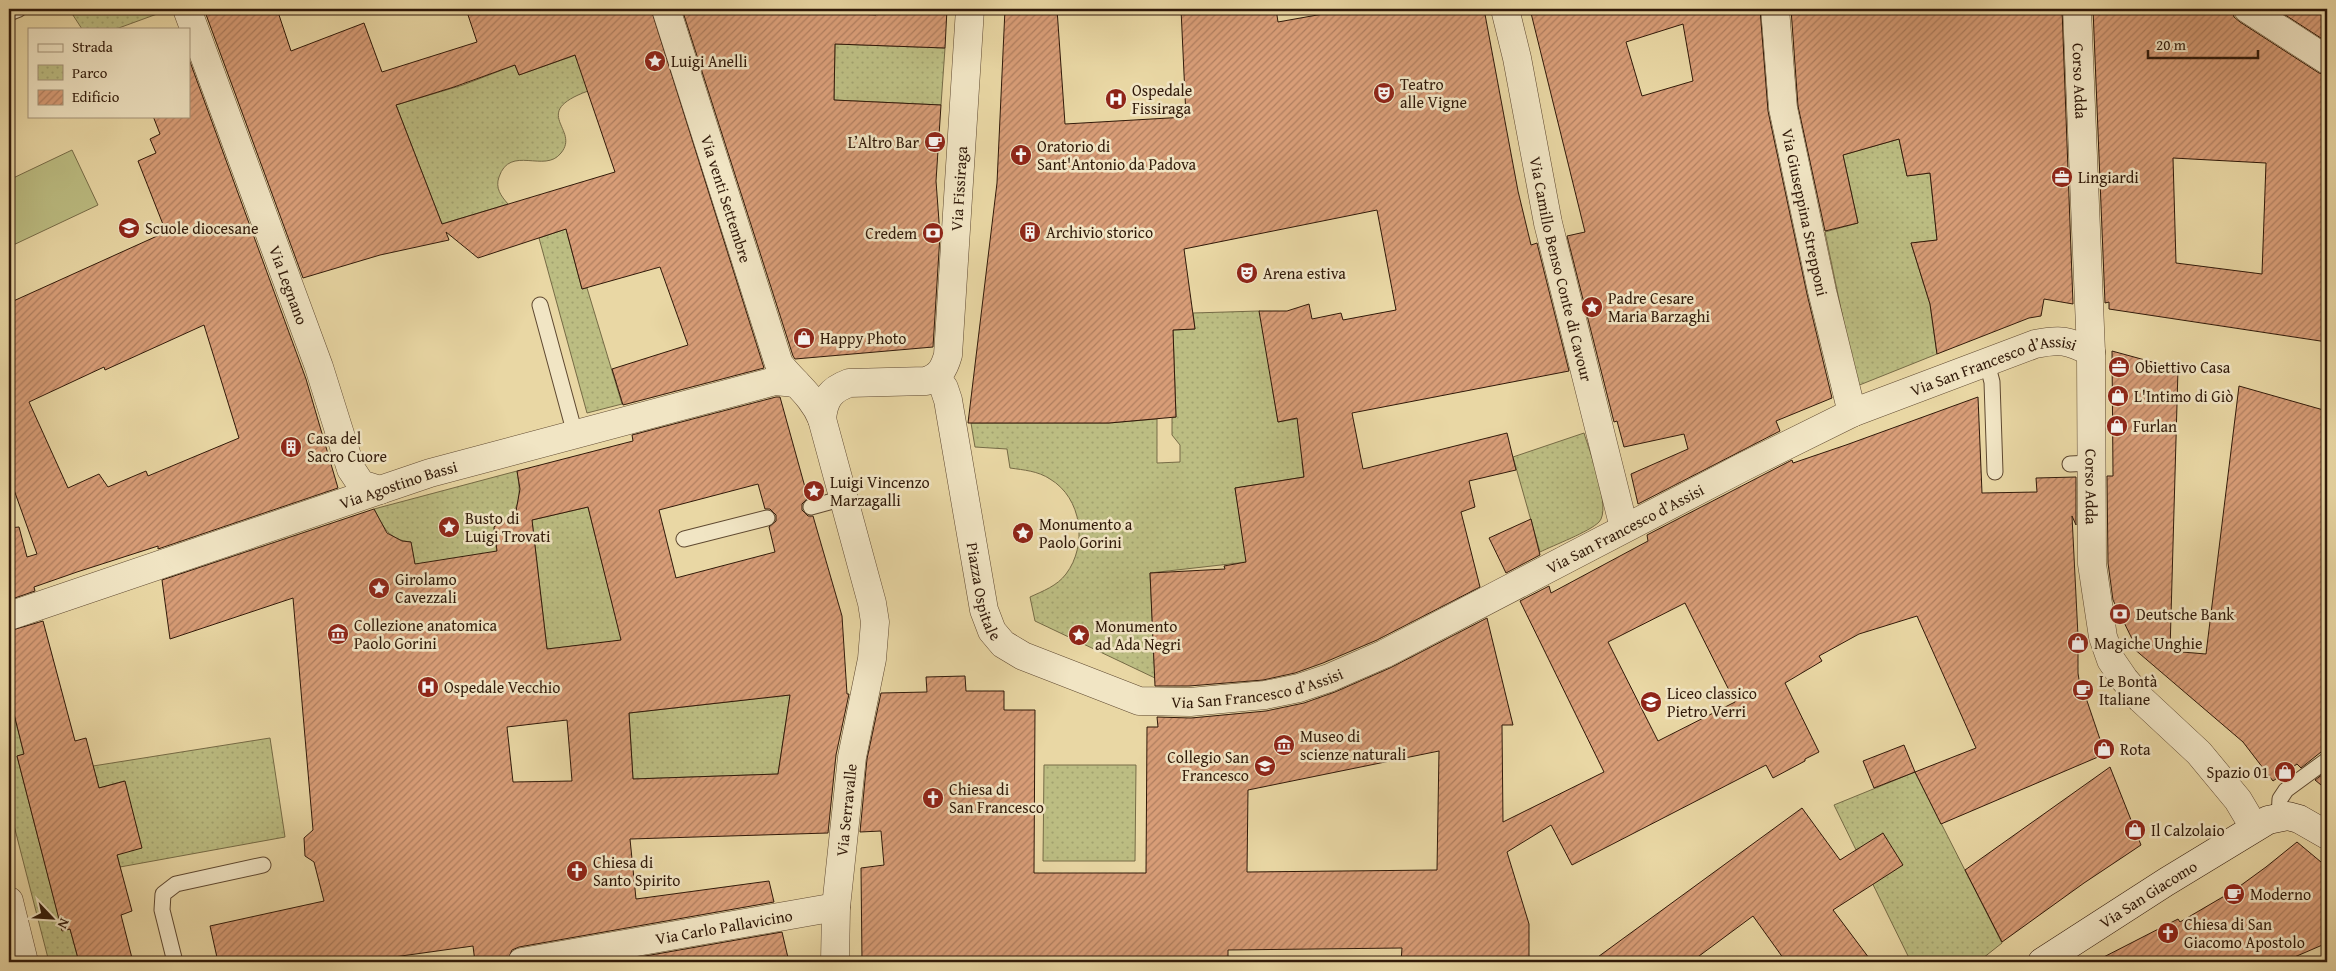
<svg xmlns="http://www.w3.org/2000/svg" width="2336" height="971" font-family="'Gentium Book Plus',serif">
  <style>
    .park { fill: url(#park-dots); stroke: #766b46; fill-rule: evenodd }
    .pitch { fill: #bcbd82; stroke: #766b46 }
    .building { fill: url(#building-hatch); stroke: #301909; fill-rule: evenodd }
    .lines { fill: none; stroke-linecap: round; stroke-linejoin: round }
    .lane-casing { stroke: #5e4830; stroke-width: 17 }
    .street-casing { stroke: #5e4830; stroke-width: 29 }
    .secondary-casing { stroke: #301909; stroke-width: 29 }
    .lane { stroke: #f1e5c4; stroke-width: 15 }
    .street { stroke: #f1e5c4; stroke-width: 28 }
    .secondary { stroke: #f1e5c4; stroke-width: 28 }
    .labels { text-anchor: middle; stroke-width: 5; stroke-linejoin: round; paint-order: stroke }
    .poi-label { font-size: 16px; fill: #301909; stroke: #f1e5c4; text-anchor: start }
    .street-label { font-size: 16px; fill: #301909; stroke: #f1e5c4 }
  </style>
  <defs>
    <pattern id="park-dots" width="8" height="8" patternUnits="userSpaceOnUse" patternTransform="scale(1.25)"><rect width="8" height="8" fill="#bcbd82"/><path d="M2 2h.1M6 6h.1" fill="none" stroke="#a2a26f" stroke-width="1.8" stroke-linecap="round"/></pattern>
    <pattern id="building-hatch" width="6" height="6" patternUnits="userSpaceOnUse" patternTransform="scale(1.25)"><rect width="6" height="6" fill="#d89d77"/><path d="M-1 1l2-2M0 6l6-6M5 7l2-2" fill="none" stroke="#b07f60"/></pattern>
  </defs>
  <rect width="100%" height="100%" fill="#e9d7a4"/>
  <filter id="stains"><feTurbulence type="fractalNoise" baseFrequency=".004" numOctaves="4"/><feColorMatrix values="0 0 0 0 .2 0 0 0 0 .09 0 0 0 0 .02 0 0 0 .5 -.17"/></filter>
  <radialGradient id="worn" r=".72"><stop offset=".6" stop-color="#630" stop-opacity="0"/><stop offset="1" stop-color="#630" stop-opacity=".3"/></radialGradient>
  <path class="park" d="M 69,9 L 168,9 L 168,10 L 116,29 L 82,29 Z
    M 835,44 L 945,48 L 941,105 L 834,100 Z
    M 576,55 L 588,91 C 528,113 581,129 561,153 C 545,174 510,144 499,177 C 495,188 501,196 508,204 L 442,224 L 396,105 L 463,85 L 515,65 L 519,75 Z
    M 1899,139 L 1907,176 L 1930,173 L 1937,240 L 1911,243 L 1930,304 L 1937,354 L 1857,386 L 1825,232 L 1858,223 L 1843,155 Z
    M 566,229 L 582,289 L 587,288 L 622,404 L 587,413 L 539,238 Z
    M 1259,311 L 1333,337 L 1302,463 L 1304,477 L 1235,488 L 1247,562 L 1150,573 L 1155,678 L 1035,621 L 1030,597 C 1043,591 1057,586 1066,574 C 1088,545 1082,498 1050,479 C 1038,471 1024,470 1010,468 L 1007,449 L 975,447 L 971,423 L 1109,423 L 1157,419 L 1157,463 L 1180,462 L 1180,445 L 1172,435 L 1172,418 L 1176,417 L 1173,330 L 1195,329 L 1193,313 ZM 1291,389 L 1296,419 L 1278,422 L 1273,391 Z
    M 1584,433 C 1589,450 1612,509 1599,522 C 1589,532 1554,545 1540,552 L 1513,457 Z
    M 517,471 C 522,502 520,510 494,528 L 498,564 L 417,578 L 411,542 C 389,540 383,527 374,509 Z
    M 588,507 L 618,626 L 762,624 L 547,649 L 532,520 Z
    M 9,694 L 24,754 L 17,756 L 62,930 L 70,929 L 79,962 L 49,962 L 9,806 Z
    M 790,695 L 778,774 L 633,779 L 629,713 Z
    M 270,738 L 285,837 L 120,867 L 117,855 L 124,781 L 99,788 L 93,766 Z
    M 1044,765 L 1136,765 L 1135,861 L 1043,861 Z
    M 1915,772 L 2002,943 L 1978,962 L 1911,962 L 1834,805 Z"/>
  <path class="pitch" d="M 72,150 L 98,205 L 9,247 L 9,180 Z"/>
  <path class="building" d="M 204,9 L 277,9 L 291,51 L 364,23 L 382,72 L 477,42 L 466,9 L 651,9 L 764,368 L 623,405 L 612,369 L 688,345 L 660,267 L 582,289 L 566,229 L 478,258 L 446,232 L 449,240 L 380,255 L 303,278 ZM 575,55 L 615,172 L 442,224 L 396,105 L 454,87 L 515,65 L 519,75 Z
    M 682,9 L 777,9 L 876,15 L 876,9 L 947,9 L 945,48 L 835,44 L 834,100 L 941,105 L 936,181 L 940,235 L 933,347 L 795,359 L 793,356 Z
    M 1005,9 L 1057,9 L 1065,124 L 1186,117 L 1181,9 L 1276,9 L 1278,22 L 1351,9 L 1484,9 L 1518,191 L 1531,245 L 1537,243 L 1569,371 L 1352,413 L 1363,469 L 1507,433 L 1516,470 L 1469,481 L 1475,507 L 1461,512 L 1480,587 L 1377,640 L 1323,663 L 1295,673 L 1263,680 L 1189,686 L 1155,686 L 1150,573 L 1225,569 L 1224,566 L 1246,562 L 1235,488 L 1304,477 L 1297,418 L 1278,422 L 1259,311 L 1287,311 L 1309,304 L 1312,319 L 1341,313 L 1343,320 L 1396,310 L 1377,210 L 1184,249 L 1195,329 L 1173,330 L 1176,417 L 1109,423 L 968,423 L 997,183 Z
    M 1530,9 L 1760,9 L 1768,111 L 1807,294 L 1832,398 L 1776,421 L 1780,431 L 1638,504 L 1631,474 L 1688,449 L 1684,434 L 1624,447 L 1617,421 L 1614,422 L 1567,236 L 1585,232 ZM 1683,24 L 1693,81 L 1642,96 L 1626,42 Z
    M 1791,9 L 2062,9 L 2073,304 L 2044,299 L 2041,316 L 2029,318 L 1937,354 L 1930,304 L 1911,243 L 1937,240 L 1930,173 L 1907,176 L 1899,139 L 1843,155 L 1858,223 L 1825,231 L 1798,106 Z
    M 2093,9 L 2232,9 L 2234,17 L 2240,22 L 2319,73 L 2327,75 L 2327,342 L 2109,309 L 2109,302 L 2105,303 ZM 2173,158 L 2266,163 L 2262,274 L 2176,263 Z
    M 2276,9 L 2327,9 L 2327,42 Z
    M 189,59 L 306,379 L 338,488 L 158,549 L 158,546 L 77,572 L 34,587 L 35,591 L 9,600 L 9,528 L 19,527 L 27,557 L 37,554 L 9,476 L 9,303 L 166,232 L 138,161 L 156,153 L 150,139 L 160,134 L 153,116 L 189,116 ZM 204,325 L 239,438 L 148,476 L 146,471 L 108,487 L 99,474 L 68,488 L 29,402 L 104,367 L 105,370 Z
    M 2112,351 L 2178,369 L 2170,651 L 2206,654 L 2239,386 L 2327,411 L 2327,751 L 2321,752 L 2301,768 L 2297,764 L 2273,781 L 2243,742 L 2133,648 L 2137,649 L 2113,600 L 2108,563 L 2107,476 L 2113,476 Z
    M 776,397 L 780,397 L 808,498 L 802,504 L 802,510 L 808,516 L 813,516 L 842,616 L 847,694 L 849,694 L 836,755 L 828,833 L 630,839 L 636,899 L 769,881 L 774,902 L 519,947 L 512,950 L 507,962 L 475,962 L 473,946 L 358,962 L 218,962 L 210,926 L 324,901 L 314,862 L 305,856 L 304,838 L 313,830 L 293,598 L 170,639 L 162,580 L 374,509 L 387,533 L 402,541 L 411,542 L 415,564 L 497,551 L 494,527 L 516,511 L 520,489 L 517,471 L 633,441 L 632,435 ZM 758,484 L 765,509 L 770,509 L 776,515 L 776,521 L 769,527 L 775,552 L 676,578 L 659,510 ZM 588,507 L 621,640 L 547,649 L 532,520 ZM 790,695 L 778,774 L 633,779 L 629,713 ZM 567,720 L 572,781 L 513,782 L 507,727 Z
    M 1978,397 L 1982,493 L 2037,492 L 2036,478 L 2076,477 L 2076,525 L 2072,516 L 2078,636 L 2078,673 L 2081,693 L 2084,692 L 2105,754 L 1941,824 L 1915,772 L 1976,748 L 1917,616 L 1859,634 L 1819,656 L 1822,661 L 1785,683 L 1819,752 L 1805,759 L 1805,761 L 1773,778 L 1766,765 L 1572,865 L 1551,825 L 1507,852 L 1529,924 L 1529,962 L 1401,962 L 1402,948 L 1228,950 L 1228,962 L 862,962 L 861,868 L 884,865 L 881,831 L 860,832 L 867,759 L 881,693 L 927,692 L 926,677 L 965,676 L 966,691 L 1004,691 L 1004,710 L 1035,710 L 1034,873 L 1146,873 L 1147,727 L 1158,727 L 1157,717 L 1191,718 L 1266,711 L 1304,703 L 1335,692 L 1390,668 L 1487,618 L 1513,725 L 1502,725 L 1503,822 L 1604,772 L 1520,601 L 1549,586 L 1551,593 L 1648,541 L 1647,535 L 1792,460 L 1793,463 L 1846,445 ZM 1685,603 L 1735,702 L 1658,741 L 1608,642 ZM 1439,751 L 1437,870 L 1247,872 L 1248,790 Z
    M 1531,519 L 1540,555 L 1506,573 L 1489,538 Z
    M 43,621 L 75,741 L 86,738 L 99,788 L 125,781 L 142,848 L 117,855 L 132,911 L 121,915 L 133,962 L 79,962 L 70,929 L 62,931 L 17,756 L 24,754 L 9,694 L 9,631 Z
    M 1904,745 L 1915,772 L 1874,788 L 1863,761 Z
    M 2110,767 L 2141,845 L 2084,883 L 2002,942 L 1965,870 Z
    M 2327,771 L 2327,790 L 2315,780 Z
    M 1802,808 L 1840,860 L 1883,833 L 1903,865 L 1833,910 L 1872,962 L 1786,962 L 1753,916 L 1691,962 L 1591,962 Z
    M 2297,842 L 2327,867 L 2327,943 L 2283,962 L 2094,962 L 2178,919 L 2180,922 L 2233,891 L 2266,867 Z
    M 782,932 L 789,962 L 611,962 Z"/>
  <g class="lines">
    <g class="lane-casing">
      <path id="lane" d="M 9,13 L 19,9
        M 540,305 L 575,434
        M 1987,363 L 1992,382 L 1995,472
        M 2070,464 L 2091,463
        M 811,507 L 844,498
        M 684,539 L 767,518
        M 2279,817 L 2280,799 L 2286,790 L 2327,760
        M 175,962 L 162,910 L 163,894 L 176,884 L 263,865"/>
    </g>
    <g class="street-casing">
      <g id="street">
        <path id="s1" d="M 187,9 L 319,367 L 351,469 L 361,484 L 380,490"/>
        <path id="s2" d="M 666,9 L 779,364 C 794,383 813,396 822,419 L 872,603 L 875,622 L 872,659 L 852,757 L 836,907 L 835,962"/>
        <path id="s3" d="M 1505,9 L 1517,58 L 1548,223 L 1624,528"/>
        <path id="s4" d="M 1775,9 L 1783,108 L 1822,291 L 1852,413"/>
        <path id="s5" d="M 2077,9 L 2091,352 L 2092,564 L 2103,637 L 2111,660 L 2124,679 L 2141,699 L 2199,753 L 2238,800 L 2254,827"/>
        <path d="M 2248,9 L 2327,60"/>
        <path id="s6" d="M 936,377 L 944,388 L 948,400 L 984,610 L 992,631 L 1003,644 L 1023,656 L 1139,701 L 1190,702 L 1265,695 L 1299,688 L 1329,678 L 1384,654 L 1745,466 L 1852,413 L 2035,344 C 2060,339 2068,340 2091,352"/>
        <path id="s7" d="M 822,419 C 824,399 830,390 849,383 L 926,381 C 940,376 944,369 948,355 L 970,9"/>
        <path id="s8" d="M 9,616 L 430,473 L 775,381 L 796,383"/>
        <path d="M 9,901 L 24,962"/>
        <path id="s9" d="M 522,962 L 836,907"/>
      </g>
    </g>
    <g class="secondary-casing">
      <g id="secondary">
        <path id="s10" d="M 2042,962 L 2166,882 L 2268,820 L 2288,816 L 2299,819 L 2327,835"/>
      </g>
    </g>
    <use href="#lane" class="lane"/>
    <use href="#street" class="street"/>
    <use href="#secondary" class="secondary"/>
  </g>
  <defs>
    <g id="sight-disc" transform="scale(1.125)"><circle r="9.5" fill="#8f2418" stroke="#f1e5c4"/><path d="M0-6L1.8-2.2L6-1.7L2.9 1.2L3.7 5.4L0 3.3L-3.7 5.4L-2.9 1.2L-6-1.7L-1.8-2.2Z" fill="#fff"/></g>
    <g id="theatre-disc" transform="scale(1.125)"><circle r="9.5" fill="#8f2418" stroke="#f1e5c4"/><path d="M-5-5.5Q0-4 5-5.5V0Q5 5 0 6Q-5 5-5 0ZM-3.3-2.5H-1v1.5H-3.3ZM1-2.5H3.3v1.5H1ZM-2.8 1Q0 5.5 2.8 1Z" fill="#fff"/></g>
    <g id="hospital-disc" transform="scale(1.125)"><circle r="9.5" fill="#8f2418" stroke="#f1e5c4"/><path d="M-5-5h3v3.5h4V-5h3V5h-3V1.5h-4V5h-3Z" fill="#fff"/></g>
    <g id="cafe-disc" transform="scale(1.125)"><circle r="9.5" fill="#8f2418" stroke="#f1e5c4"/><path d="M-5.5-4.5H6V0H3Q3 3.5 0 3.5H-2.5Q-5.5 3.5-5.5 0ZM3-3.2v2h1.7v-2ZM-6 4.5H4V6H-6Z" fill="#fff"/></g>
    <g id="church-disc" transform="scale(1.125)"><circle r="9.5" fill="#8f2418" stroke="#f1e5c4"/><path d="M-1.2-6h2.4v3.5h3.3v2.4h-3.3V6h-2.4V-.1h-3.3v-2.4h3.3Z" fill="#fff"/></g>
    <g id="office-disc" transform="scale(1.125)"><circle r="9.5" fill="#8f2418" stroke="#f1e5c4"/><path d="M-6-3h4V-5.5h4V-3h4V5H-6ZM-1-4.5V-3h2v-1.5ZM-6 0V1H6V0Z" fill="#fff"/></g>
    <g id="school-disc" transform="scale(1.125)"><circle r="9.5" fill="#8f2418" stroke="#f1e5c4"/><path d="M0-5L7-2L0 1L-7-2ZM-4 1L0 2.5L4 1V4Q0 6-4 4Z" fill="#fff"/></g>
    <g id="building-disc" transform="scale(1.125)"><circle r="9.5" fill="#8f2418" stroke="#f1e5c4"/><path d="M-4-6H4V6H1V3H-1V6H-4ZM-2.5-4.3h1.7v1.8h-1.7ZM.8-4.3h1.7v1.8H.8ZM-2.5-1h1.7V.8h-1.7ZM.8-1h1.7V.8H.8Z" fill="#fff"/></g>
    <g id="bank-disc" transform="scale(1.125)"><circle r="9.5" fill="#8f2418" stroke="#f1e5c4"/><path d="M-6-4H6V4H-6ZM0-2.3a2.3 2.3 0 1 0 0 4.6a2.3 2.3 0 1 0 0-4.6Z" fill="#fff"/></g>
    <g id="shop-disc" transform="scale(1.125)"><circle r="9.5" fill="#8f2418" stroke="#f1e5c4"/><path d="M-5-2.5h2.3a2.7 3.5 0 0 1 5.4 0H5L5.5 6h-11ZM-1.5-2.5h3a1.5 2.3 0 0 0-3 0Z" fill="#fff"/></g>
    <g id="museum-disc" transform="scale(1.125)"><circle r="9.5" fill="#8f2418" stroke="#f1e5c4"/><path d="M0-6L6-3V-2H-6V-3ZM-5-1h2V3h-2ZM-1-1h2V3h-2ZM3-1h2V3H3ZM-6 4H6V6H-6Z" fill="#fff"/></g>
  </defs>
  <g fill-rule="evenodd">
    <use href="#sight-disc" x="655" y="61"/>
    <use href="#theatre-disc" x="1384" y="93"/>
    <use href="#hospital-disc" x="1116" y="99"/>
    <use href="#cafe-disc" x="935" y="142"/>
    <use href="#church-disc" x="1021" y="155"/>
    <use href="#office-disc" x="2062" y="177"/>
    <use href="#school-disc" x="129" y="228"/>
    <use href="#building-disc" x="1030" y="232"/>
    <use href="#bank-disc" x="933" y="233"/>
    <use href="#theatre-disc" x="1247" y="273"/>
    <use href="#sight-disc" x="1592" y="307"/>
    <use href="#shop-disc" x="804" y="338"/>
    <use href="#office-disc" x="2119" y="367"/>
    <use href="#shop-disc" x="2118" y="396"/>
    <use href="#shop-disc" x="2117" y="426"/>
    <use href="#building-disc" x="291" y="447"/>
    <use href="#sight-disc" x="814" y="491"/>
    <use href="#sight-disc" x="449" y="527"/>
    <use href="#sight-disc" x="1023" y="533"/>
    <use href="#sight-disc" x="379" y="588"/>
    <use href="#bank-disc" x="2120" y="614"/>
    <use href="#museum-disc" x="338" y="634"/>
    <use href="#sight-disc" x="1079" y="635"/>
    <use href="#shop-disc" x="2078" y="643"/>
    <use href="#hospital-disc" x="428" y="687"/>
    <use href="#cafe-disc" x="2083" y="690"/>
    <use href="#school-disc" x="1651" y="702"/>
    <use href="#museum-disc" x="1284" y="745"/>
    <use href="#shop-disc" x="2104" y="749"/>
    <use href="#school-disc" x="1265" y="766"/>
    <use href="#shop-disc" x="2285" y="772"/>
    <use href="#church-disc" x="933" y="798"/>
    <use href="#shop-disc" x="2135" y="830"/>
    <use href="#church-disc" x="577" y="871"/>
    <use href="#cafe-disc" x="2234" y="894"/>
    <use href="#church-disc" x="2168" y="933"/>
  </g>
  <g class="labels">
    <g class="poi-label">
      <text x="671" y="67">Luigi Anelli</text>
      <text x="1400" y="90">Teatro<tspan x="1400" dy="18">alle Vigne</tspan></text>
      <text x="1132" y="96">Ospedale<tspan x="1132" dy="18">Fissiraga</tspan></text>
      <text x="919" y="148" text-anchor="end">L’Altro Bar</text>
      <text x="1037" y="152">Oratorio di<tspan x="1037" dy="18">Sant'Antonio da Padova</tspan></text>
      <text x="2078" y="183">Lingiardi</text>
      <text x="145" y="234">Scuole diocesane</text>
      <text x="1046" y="238">Archivio storico</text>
      <text x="917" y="239" text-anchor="end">Credem</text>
      <text x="1263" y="279">Arena estiva</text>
      <text x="1608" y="304">Padre Cesare<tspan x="1608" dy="18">Maria Barzaghi</tspan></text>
      <text x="820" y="344">Happy Photo</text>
      <text x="2135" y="373">Obiettivo Casa</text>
      <text x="2134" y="402">L'Intimo di Giò</text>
      <text x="2133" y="432">Furlan</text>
      <text x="307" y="444">Casa del<tspan x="307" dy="18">Sacro Cuore</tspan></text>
      <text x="830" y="488">Luigi Vincenzo<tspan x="830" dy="18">Marzagalli</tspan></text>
      <text x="465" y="524">Busto di<tspan x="465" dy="18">Luigi Trovati</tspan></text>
      <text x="1039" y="530">Monumento a<tspan x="1039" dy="18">Paolo Gorini</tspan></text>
      <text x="395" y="585">Girolamo<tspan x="395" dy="18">Cavezzali</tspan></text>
      <text x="2136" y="620">Deutsche Bank</text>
      <text x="354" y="631">Collezione anatomica<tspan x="354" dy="18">Paolo Gorini</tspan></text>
      <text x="1095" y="632">Monumento<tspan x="1095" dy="18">ad Ada Negri</tspan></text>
      <text x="2094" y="649">Magiche Unghie</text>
      <text x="2099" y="687">Le Bontà<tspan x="2099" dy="18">Italiane</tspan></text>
      <text x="444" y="693">Ospedale Vecchio</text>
      <text x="1667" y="699">Liceo classico<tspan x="1667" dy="18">Pietro Verri</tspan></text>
      <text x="1300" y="742">Museo di<tspan x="1300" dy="18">scienze naturali</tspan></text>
      <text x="2120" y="755">Rota</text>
      <text x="1249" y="763" text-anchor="end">Collegio San<tspan x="1249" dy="18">Francesco</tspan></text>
      <text x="2269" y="778" text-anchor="end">Spazio 01</text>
      <text x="949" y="795">Chiesa di<tspan x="949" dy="18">San Francesco</tspan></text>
      <text x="2151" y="836">Il Calzolaio</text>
      <text x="593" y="868">Chiesa di<tspan x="593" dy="18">Santo Spirito</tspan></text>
      <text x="2250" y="900">Moderno</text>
      <text x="2184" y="930">Chiesa di San<tspan x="2184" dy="18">Giacomo Apostolo</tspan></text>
    </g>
    <g class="street-label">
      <text dy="6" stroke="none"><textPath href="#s5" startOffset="72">Corso Adda</textPath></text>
      <text dy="6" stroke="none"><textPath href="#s7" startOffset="328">Via Fissiraga</textPath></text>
      <text dy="6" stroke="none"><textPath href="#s2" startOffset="199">Via venti Settembre</textPath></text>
      <text dy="6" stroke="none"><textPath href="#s4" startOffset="206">Via Giuseppina Strepponi</textPath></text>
      <text dy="6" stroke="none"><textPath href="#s3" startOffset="266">Via Camillo Benso Conte di Cavour</textPath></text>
      <text dy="6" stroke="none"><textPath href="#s1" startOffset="294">Via Legnano</textPath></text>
      <text dy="6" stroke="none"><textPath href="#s6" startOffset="1356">Via San Francesco d’Assisi</textPath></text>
      <text dy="6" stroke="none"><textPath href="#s8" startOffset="411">Via Agostino Bassi</textPath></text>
      <text dy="6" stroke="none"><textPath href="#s5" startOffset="478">Corso Adda</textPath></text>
      <text dy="6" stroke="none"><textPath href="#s6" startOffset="951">Via San Francesco d’Assisi</textPath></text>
      <text dy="6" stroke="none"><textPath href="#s6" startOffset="221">Piazza Ospitale</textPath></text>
      <text dy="6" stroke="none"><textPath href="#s6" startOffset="546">Via San Francesco d’Assisi</textPath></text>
      <text transform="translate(846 810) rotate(-84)" y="6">Via Serravalle</text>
      <text dy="6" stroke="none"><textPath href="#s10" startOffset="126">Via San Giacomo</textPath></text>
      <text dy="6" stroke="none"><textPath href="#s9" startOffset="205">Via Carlo Pallavicino</textPath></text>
    </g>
  </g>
  <rect width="2336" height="971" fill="none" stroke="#e9d7a4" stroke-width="30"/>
  <rect x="10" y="10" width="2316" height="951" fill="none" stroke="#301909" stroke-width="2.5"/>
  <rect x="15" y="15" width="2306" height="941" fill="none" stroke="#301909"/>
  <rect x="28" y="28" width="162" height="90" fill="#f1e5c4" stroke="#a49379"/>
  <rect x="38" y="44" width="25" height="8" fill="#f1e5c4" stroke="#a49379"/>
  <text x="72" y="52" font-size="15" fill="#301909">Strada</text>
  <rect x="38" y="65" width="25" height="15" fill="url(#park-dots)" stroke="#a49379"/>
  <text x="72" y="78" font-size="15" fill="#301909">Parco</text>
  <rect x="38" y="90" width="25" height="15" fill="url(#building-hatch)" stroke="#a49379"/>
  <text x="72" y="102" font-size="15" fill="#301909">Edificio</text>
  <g transform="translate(52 918) rotate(115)" stroke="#f1e5c4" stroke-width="4" paint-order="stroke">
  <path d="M0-4L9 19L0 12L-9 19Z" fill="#301909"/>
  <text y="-8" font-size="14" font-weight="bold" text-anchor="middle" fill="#301909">N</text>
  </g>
  <path d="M2148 50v8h110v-8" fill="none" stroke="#301909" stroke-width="2.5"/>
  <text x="2156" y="50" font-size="15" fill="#301909" stroke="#f1e5c4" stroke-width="4" paint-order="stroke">20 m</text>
  <rect width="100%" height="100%" filter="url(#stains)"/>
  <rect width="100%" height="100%" fill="url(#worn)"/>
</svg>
